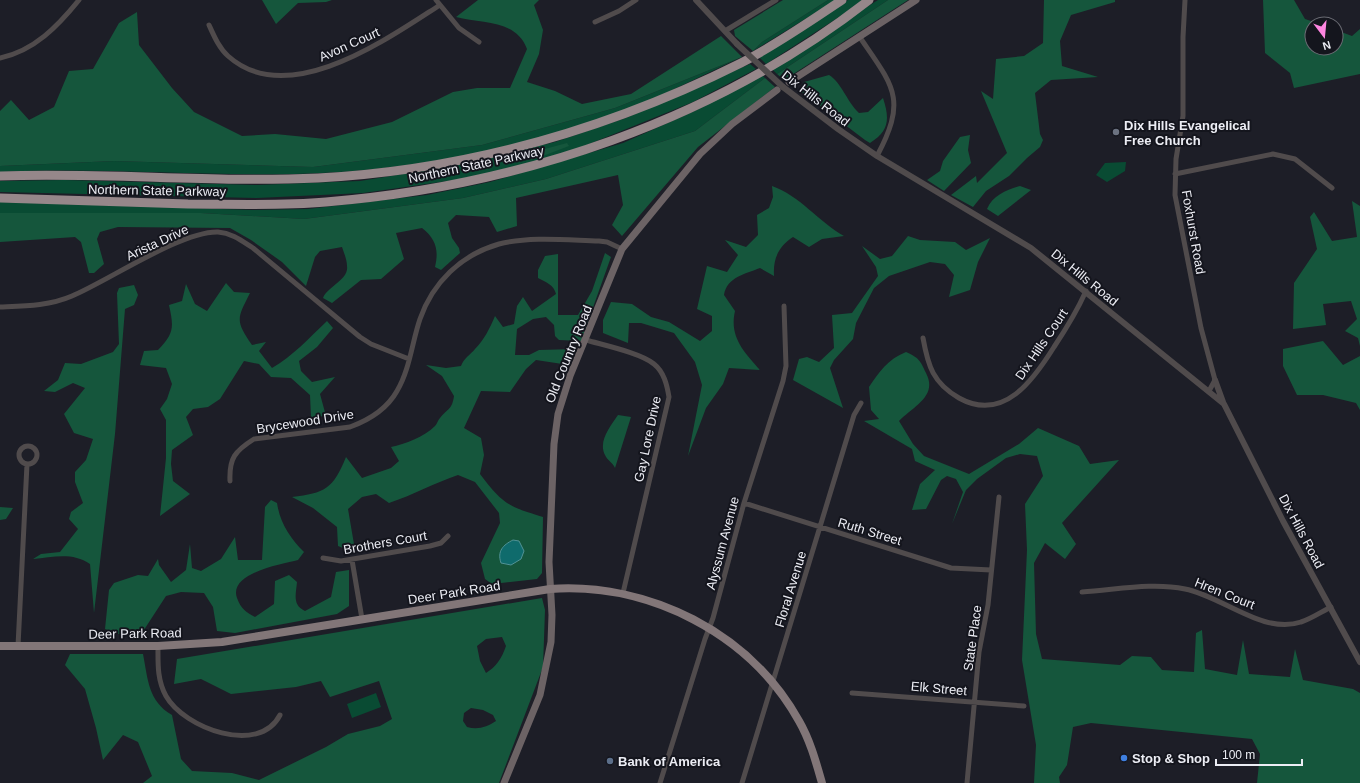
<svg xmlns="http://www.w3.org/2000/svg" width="1360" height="783" font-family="Helvetica,sans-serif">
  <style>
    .green { fill: #094b33 }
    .forest { fill: #15563c; fill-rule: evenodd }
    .water { fill: #0f6b6c; stroke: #519295 }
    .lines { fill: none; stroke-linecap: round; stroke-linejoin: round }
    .minor { stroke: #504b4c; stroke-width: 5 }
    .tertiary { stroke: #504b4c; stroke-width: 6 }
    .secondary { stroke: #6c6365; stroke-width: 7 }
    .primary { stroke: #827678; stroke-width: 8 }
    .motorway { stroke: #96878a; stroke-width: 9 }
    .tertiary-bridge { stroke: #504b4c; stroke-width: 6 }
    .worship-dot { fill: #6b7280; stroke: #14151d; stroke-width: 1.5 }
    .shop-dot { fill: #3f7fe0; stroke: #14151d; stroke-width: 1.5 }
    .service-dot { fill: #5c6f8a; stroke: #14151d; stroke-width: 1.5 }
    .labels { text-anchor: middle; stroke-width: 4; stroke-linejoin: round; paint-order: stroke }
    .street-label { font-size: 13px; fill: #ecedf4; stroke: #14151d }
    .poi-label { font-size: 13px; font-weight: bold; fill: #ecedf4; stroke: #14151d; text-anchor: start }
  </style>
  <rect width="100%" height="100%" fill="#1d1e27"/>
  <path class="green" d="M 828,0 L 836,0 L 753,51 L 762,42 Z
    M 848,0 L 862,0 L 842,15 L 766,64 L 758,56 Z
    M 878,0 L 888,0 L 777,74 L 771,68 Z
    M 742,57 C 703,75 664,95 624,111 C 521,149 404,172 295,174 C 196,176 98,167 0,172 L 0,166 L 114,161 L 313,167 L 482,145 L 615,108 Z
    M 750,64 L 756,69 L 693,102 L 562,155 L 469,178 L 363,193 L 257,198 L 0,192 L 0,181 L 64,180 L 257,185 L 360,181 L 465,164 L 555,142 L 626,118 Z
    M 762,75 L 765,78 L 695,131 L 546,179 L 463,198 L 304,219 L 201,213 L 0,213 L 0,202 L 252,210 L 308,209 L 427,195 L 490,182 L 623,143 L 699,109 Z
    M 1126,162 L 1125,171 L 1107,182 L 1096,175 L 1105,163 Z
    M 376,693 L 381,707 L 352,718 L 347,704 Z"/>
  <path class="forest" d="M 262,0 L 332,0 L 326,2 L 298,3 L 276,24 Z
    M 478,0 L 539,0 L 534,5 L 543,30 L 539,54 L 527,82 L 555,91 L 582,104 L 631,94 L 721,36 L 742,57 L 615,108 L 482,145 L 313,167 L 114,161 L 0,166 L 0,111 L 11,100 L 29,120 L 54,107 L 69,71 L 93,69 L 119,23 L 137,12 L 139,45 L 172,88 L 194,112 L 242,136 L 275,134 L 326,139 L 392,122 L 453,92 L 477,88 L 510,88 L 527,49 C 516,19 482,24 456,17 Z
    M 783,0 L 828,0 L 762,42 L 753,51 L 735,36 L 734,30 Z
    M 888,0 L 908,0 L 784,80 L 777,74 Z
    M 1044,0 L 1115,0 L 1115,2 L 1071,15 L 1060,41 L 1062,66 L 1098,77 L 1051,80 L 1035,93 L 1040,134 L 1043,140 L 1040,147 L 1027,158 L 1009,176 L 986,191 L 973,207 L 951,195 L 976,176 L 977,183 L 1007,153 L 981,91 L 993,99 L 996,59 L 1024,56 L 1043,43 Z
    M 1263,0 L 1294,0 L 1305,19 L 1320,24 L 1312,24 L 1312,48 L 1336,48 L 1336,30 L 1352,36 L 1360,29 L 1360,74 L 1294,88 L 1290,73 L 1265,53 Z
    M 829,75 C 842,83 847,102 859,113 L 868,112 L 883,98 C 890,119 889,131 870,143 L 865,140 L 799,90 L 804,82 Z
    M 765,78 L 775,87 L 698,147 L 622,236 L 612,225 L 623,205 L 618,175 L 516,198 L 517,226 L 497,232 L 489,217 L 456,215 L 448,223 L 452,238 L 459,248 L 460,253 L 441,270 L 435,267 C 439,250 436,239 422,228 L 396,233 L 404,259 L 381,279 L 361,280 L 332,303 L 323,298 C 328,286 349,280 347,266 C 347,260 344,253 342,247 L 320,251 L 315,257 L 306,286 L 282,262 L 251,240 L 230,228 L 118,227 L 100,232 L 97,239 L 104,264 L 94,273 L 89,273 L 81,242 L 75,237 L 0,242 L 0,213 L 201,213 L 304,219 L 463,198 L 546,179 L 695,131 Z
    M 970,135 L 968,150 L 971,163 L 944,191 L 927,180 L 940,171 L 943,161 L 960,137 Z
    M 567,143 L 569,146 L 535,159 L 523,160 L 522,157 L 526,154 Z
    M 772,186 C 799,195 819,222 844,236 L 822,239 L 809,247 L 793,237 C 778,247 773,259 774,276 L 760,268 C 745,274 727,277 724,295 L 735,311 C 729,337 744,352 760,370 L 729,368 L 723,384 L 706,408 L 688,456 L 702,385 L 695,362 L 674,333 L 641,323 L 629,323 L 628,343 L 603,333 L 603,320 L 611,302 L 632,304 L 651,317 L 669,322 L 700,341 L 712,331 L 712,316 L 697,309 L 707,266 L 727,272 L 738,255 L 725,240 L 746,247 L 758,235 L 757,215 L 769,208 L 773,197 Z
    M 1020,186 L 1031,190 L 998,216 L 987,209 C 993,195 1007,190 1020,186 Z
    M 1352,201 L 1360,206 L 1360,346 L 1358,338 L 1345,331 L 1357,319 L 1351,301 L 1323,304 L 1326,325 L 1293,329 L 1294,283 L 1317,249 L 1310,217 L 1314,212 L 1332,241 L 1357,237 Z
    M 908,236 L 920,240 L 955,242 L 966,250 L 990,238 L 978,262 L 970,290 L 949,297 L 954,275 L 945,264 L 930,262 L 889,276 L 874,288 L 856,323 L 853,339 L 834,360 L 830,368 L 843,408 L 793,380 L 799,359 L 807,357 L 819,362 L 834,348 L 832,315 L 852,313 L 878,276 L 876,267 L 862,246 L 880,259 L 892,256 Z
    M 605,253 L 611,257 L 581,341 L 559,340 L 555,336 L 554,325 L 546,317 L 533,319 L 517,329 L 515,355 L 529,355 L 539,350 L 576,349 L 569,365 L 536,360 L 526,369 L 510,392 L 481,391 L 464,428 L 481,438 L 484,455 L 480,474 C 503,504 507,506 543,517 L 542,573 L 537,579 L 492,584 L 485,579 L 481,563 L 500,523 L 499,513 L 475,482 L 458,475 C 434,483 413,495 389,503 L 376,494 L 362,497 L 348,509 L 355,550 L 348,550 L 338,546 L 337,527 L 313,508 L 292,497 C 325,493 333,489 346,457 L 362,478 L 391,468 L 399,461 L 391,447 C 405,444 424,437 435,426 C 437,424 438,420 440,418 C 448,408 452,410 454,396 L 442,376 L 426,365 L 446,368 L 461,366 C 464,358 470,355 475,349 C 484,340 490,328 495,316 L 503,327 L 514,324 L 517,306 L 523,297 L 532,311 L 556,294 C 554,285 546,282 538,278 L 538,270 L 545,256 L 558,254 L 558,315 L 578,315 L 592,291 Z
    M 226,283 L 234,292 L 250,293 C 237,319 235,320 252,345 L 266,342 L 259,351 L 272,368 C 293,356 309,338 327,321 L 333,328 L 317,347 L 299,361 L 301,371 L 312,382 L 335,377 L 320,394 L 326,416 L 311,417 L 310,395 L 291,378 L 271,377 L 259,364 L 244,361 L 220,399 L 208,407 L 193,409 L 186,417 L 193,435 L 172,450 L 171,464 L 173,481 L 190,494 L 160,516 L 166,458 L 166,420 L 160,409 L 167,399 L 172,384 L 166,368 L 140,365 L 144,351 L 158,350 C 174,333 174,328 169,305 L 182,301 L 186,284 L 195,304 L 207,311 Z
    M 134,285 L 138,295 L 134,305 L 125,309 L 115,434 L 94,613 L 90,564 C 73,552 53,557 33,559 L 41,554 L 60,552 L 78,529 L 69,519 L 71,512 L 83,503 L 75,482 L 75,472 L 86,460 L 93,439 L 74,433 L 64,414 L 85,388 L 73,383 L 55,392 L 44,391 L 58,380 L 65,363 L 81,364 L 113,352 L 119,344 L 117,293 L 119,288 Z
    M 1323,341 L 1343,365 L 1360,356 L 1360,410 L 1356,403 L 1323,395 L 1297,395 L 1283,366 L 1283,349 Z
    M 906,352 C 919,358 920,360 926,373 C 938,396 914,406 899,421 L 913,444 L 924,456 L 969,474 L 1019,444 L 1038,428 L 1079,446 L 1090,464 L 1119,460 L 1062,523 L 1076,544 L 1065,559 L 1045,543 L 1034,563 L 1036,634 L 1042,659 L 1120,665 L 1132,656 L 1151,657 L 1162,670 L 1194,672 L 1196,633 L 1202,630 L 1205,669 L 1237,675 L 1243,640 L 1249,674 L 1290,677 L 1295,649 L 1303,680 L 1353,689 L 1360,693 L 1360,783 L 1257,783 L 1260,754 L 1252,739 L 1091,723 L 1073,727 L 1067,765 L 1059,777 L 1060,783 L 1034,783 L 1036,745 L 1022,660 L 1027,550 L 1025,504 L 1043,476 L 1037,456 L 1020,454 L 1006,458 L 977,479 L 966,490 L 952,524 L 963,492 L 956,479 L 947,476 L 941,480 L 926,509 L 912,510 L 920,484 L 935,470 L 915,461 L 912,449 L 864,421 L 879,419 L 871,410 L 869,387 C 879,372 888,359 906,352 Z
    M 618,415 L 631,417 L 615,468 C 613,463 607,460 605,455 C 598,441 610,427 618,415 Z
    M 271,500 L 277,503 C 280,523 290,538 304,552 L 298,560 C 282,564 228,573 237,598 C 241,609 246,612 255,617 L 274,604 L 275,581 L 289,575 L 297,582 C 296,594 292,605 305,611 L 331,597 L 336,572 L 349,570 L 349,606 L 337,614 L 235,633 L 217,631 L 213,607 L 204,593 L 181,592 L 166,596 L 140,636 L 119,634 L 105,629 L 109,590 L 114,583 L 138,575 L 148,576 L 158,559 L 159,565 L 171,582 L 186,570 L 190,544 L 192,568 L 201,571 L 221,559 L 235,537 L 238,560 L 262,560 L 265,507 Z
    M 0,507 L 13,508 L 6,519 L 0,520 Z
    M 542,598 L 545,610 L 543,667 L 499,783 L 143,783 L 152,776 L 138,742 L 123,735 L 103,760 L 96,728 L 85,689 L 65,665 L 70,654 L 143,654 C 148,679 148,701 172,715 L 181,759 L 192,771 L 232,773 L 259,780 L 326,747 L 348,734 L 380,726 L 392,719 L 379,681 L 330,697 L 321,681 L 296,687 L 231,694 L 201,679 L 174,684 L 177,659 ZM 502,637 L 506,646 C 502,658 496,667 486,673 L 480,661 L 477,646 L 486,639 ZM 471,708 L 483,710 L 493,715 L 496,721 C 487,727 478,730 467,727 L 463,721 L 464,713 Z"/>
  <path class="water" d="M 513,540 L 519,541 L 524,551 L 521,559 L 511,565 L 501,563 C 497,551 503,545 513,540 Z"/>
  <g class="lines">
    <path class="minor" d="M 436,0 L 459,28 L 479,42
      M 1185,0 L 1183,37 L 1183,116 L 1176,159 L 1175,195 L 1201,328 L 1215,380 L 1209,391
      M 595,22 L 619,11 L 636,0
      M 209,25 C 214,36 219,48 228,56 C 288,110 387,39 440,5
      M 725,31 L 776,0
      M 859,36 C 893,86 908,98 877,156
      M 0,58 C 34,51 58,26 79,0
      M 1175,174 L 1273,154 L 1295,159 L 1332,188
      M 0,307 C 24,306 49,306 72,296 C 108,281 181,231 218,232 C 232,233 242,241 253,248 L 360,337 L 371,344 L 409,359
      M 923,338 C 928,366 933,383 959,398 C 1004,423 1034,379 1054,347 C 1066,329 1077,311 1086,291
      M 586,340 C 603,345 641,353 654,364 C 664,372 667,385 669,397 L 623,593
      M19 455a9 9 0 1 1 18 0a9 9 0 1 1-18 0Z
      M 230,481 C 229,458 235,451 254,439 L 350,427 C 369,420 387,409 397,391 C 410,369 412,342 420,319 C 433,282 461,255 499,244 C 531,236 566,240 599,241 L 607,242 L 622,249
      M 744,503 L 951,568 L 991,570
      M 323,558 L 341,561 L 430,546 L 441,543 L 448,536
      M 352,560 L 362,619
      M 1082,592 C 1116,590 1152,582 1185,589 C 1222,596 1263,635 1301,622 C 1311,619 1321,612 1331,607
      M 18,646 L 27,464
      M 158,646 C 158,663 157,680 166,696 C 184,728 259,756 280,715
      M 852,693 L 1024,706
      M 660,783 L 705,639 L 713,618 L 744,503 L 783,381 L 786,366 L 784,306
      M 742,783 L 854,415 L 861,403
      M 967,783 L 979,652 L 988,605 L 999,497"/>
    <path class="tertiary" d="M 696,0 L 737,44
      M 783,87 L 838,129 L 877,156 L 1031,248 L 1224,404 L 1283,521 L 1360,662
      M 1215,380 L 1223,402"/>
    <path class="secondary" d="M 789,82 L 916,0
      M 504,783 L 540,695 L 551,642 L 552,615 L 549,562 L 554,444 L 558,414 L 570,376 L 622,249 L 700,154 L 732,124 L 777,90"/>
    <path class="primary" d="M 0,646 L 158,646 L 222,642 L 550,589 C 649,582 750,633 799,721 C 810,740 816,762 822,783"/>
    <path class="motorway" d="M 0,176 C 106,172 212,183 318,178 C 466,170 609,129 741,63 C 776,45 809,22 842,0
      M 0,198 C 63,200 125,202 188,204 C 234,204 280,206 326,202 C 520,186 714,121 869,0"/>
    <path class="tertiary-bridge" d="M 737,44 L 783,87"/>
  </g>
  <circle class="worship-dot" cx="1116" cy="132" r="4"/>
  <circle class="shop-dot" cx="1124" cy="758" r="4"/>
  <circle class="service-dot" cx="610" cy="761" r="4"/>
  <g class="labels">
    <g class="street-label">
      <text transform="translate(349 44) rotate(-24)" y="5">Avon Court</text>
      <text transform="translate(816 98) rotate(38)" y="5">Dix Hills Road</text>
      <text transform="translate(476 164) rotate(-12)" y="5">Northern State Parkway</text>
      <text transform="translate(157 190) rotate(1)" y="5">Northern State Parkway</text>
      <text transform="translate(1194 232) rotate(80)" y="5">Foxhurst Road</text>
      <text transform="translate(157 242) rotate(-25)" y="5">Arista Drive</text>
      <text transform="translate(1085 277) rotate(39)" y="5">Dix Hills Road</text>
      <text transform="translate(1041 344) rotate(-56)" y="5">Dix Hills Court</text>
      <text transform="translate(568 354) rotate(-68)" y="5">Old Country Road</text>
      <text transform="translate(305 421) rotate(-9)" y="5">Brycewood Drive</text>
      <text transform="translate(647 439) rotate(-78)" y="5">Gay Lore Drive</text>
      <text transform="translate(870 531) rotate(17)" y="5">Ruth Street</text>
      <text transform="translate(1302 531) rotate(62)" y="5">Dix Hills Road</text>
      <text transform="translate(385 542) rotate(-10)" y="5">Brothers Court</text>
      <text transform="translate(722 543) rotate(-75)" y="5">Alyssum Avenue</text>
      <text transform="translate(790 589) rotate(-73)" y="5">Floral Avenue</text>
      <text transform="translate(454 592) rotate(-9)" y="5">Deer Park Road</text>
      <text transform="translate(1225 593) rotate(22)" y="5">Hren Court</text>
      <text transform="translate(135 633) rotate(-1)" y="5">Deer Park Road</text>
      <text transform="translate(972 638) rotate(-82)" y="5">State Place</text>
      <text transform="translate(939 688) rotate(5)" y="5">Elk Street</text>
    </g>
    <g class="poi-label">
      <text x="1124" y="130">Dix Hills Evangelical<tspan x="1124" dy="15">Free Church</tspan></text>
      <text x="1132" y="763">Stop &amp; Shop</text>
      <text x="618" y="766">Bank of America</text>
    </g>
  </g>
  <g transform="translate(1324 36) rotate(164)"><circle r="19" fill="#14151d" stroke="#6a6b73"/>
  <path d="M0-3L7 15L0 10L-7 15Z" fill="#fe85e0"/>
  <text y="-6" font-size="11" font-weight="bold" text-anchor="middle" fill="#ecedf4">N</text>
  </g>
  <path d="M1216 759v6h86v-6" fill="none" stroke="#ecedf4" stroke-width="2"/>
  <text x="1222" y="759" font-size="12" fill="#ecedf4" stroke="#14151d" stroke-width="3" paint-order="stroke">100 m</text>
</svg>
